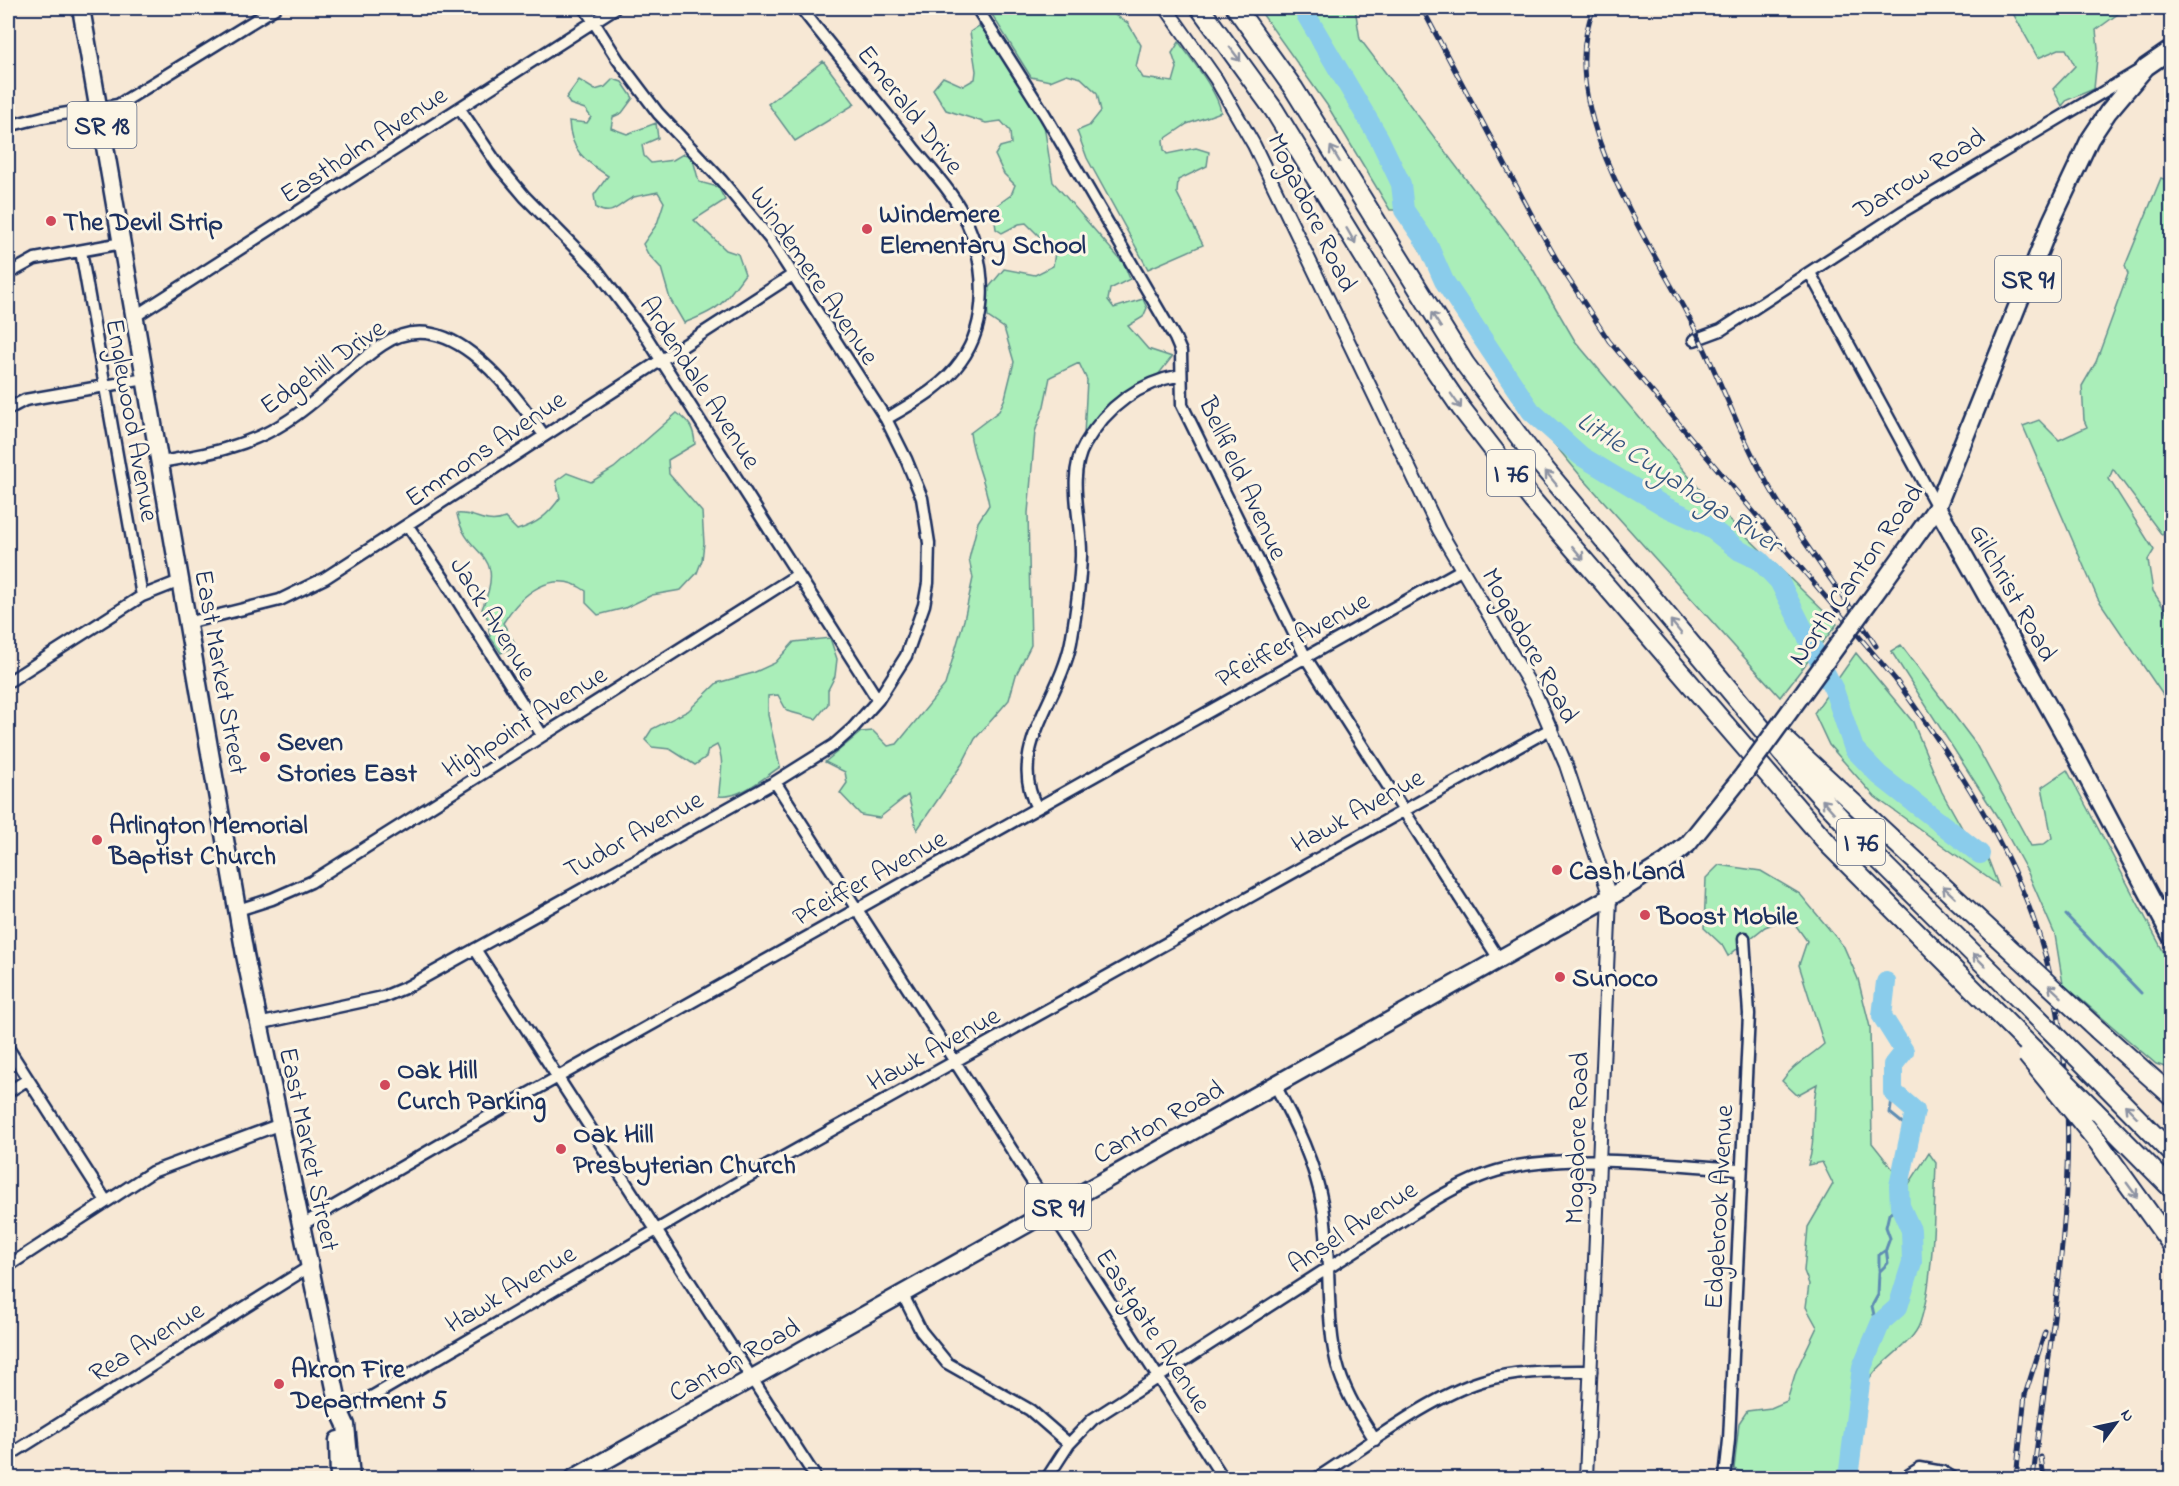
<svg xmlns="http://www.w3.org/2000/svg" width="2179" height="1486" font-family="'Indie Flower',sans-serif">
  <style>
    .green { fill: #aaeeb9; stroke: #628e8c; stroke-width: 1.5 }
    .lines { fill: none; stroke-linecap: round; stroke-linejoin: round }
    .stream { stroke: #5e8db3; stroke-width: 3 }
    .river { stroke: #8acceb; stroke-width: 20 }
    .minor-casing { stroke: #1b2f5e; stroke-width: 15 }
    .tertiary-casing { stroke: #1b2f5e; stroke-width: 16 }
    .primary-casing { stroke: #1b2f5e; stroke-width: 21 }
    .motorway-casing { stroke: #1b2f5e; stroke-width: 22 }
    .minor { stroke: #fcf5e5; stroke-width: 10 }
    .tertiary { stroke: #fcf5e5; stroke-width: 12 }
    .primary { stroke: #fcf5e5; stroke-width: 16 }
    .motorway { stroke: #fcf5e5; stroke-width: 18 }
    .rail-casing { stroke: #1b2f5e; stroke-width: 5 }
    .rail { stroke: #fcf5e5; stroke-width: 3; stroke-dasharray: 9; stroke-linecap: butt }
    .primary-bridge-casing { stroke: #1b2f5e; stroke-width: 21; stroke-linecap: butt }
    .motorway-bridge-casing { stroke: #1b2f5e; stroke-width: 22; stroke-linecap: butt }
    .primary-bridge { stroke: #fcf5e5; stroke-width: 16 }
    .motorway-bridge { stroke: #fcf5e5; stroke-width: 18 }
    .oneway { stroke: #8c92a2 }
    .poi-dot { fill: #d1495b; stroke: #fcf5e5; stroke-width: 2 }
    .labels { text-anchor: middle; stroke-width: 6; stroke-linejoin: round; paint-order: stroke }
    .shield { fill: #fcf5e5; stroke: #5e6a86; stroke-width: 1.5 }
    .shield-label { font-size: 26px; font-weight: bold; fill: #1b2f5e }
    .street-label { font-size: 27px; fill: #1b2f5e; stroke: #fcf5e5 }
    .poi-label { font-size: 27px; font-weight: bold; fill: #1b2f5e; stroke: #fcf5e5; text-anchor: start }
    .water-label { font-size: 28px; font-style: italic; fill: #375681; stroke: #fcf5e5 }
  </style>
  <rect width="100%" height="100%" fill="#f7e8d5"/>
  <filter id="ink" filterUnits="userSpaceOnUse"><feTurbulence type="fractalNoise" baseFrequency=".0167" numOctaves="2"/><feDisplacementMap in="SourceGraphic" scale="12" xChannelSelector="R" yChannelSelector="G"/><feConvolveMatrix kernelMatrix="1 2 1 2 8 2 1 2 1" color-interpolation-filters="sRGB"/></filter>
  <g filter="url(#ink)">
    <path class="green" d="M 998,8 L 1104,8 L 1128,23 L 1141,45 L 1136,67 L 1143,78 L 1173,82 L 1177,68 L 1172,53 L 1179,42 C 1191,59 1218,92 1221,112 L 1187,124 L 1163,140 L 1164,150 L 1167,154 L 1196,148 L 1209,152 L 1207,166 L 1178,180 L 1177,193 L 1203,245 L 1148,269 L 1087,158 L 1077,131 L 1089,126 L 1101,111 L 1097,93 L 1081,78 L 1067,74 L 1050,81 L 1031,77 L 991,13 Z
      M 1258,8 L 1355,8 L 1360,39 L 1530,264 L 1575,341 L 1707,498 L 1837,624 L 1780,697 L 1579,474 L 1509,389 L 1451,303 L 1397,210 L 1390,210 L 1327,105 Z
      M 2010,8 L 2126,8 L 2096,30 L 2098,48 L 2094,89 L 2067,100 L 2062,106 L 2053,89 L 2075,66 L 2066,49 L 2059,49 L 2038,58 Z
      M 979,26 L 989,36 L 1044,125 L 1053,182 L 1124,264 L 1130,279 L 1110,289 L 1108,300 L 1114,308 L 1143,299 L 1147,308 L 1143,317 L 1128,326 L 1148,349 L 1172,357 L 1158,375 L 1138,384 L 1101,412 L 1084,435 L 1087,380 L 1079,363 L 1050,377 L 1044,406 L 1035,432 L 1028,513 L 1031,645 L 1016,675 L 1009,700 L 975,739 L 962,764 L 917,830 L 908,795 L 879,818 L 861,815 L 840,793 L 847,783 L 845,772 L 825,762 L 861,732 L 873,731 L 888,746 L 897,744 L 945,685 L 964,620 L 973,578 L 969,559 L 978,522 L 989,505 C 985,480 973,458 970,433 L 999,411 L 1005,398 L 1014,362 L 1004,328 L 988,317 L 986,291 L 1004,269 L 1035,275 L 1053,266 L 1055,252 L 1026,223 L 1019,224 L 1002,233 L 996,229 L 993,208 L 1011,195 L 1015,185 L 1004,174 L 995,155 L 1000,147 L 1011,144 L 1010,131 L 1001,121 L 986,123 L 946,110 L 933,89 L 943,77 L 963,86 L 975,79 L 976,71 L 970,32 Z
      M 823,61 L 855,104 L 795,141 L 768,104 Z
      M 613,79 L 622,82 L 633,98 L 622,113 L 613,117 L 611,128 L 627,134 L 656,123 L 658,138 L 642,145 L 644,156 L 651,163 L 673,160 L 683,154 L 692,156 L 699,182 L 718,187 L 725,200 L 694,220 L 726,250 L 738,254 L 745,274 C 722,305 721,309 684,323 L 670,299 L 661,268 L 648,254 L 643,244 L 657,224 L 664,202 L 658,192 C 650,194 642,195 634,197 C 619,203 614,218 596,208 L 594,195 L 608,176 C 585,161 570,150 569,121 L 587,123 L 591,117 L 585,109 L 570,104 L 566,98 L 579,80 L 595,90 L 605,87 Z
      M 2161,178 L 2172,182 L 2172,520 L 2162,535 L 2113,469 L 2109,479 L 2154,550 L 2148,560 L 2153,591 L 2171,619 L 2171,707 L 2098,599 L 2023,426 L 2039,420 L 2059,440 L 2087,427 L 2084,420 L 2082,386 L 2096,362 L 2128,274 L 2125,266 Z
      M 677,413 C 690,422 694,429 695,444 L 668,460 L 669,474 L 702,512 L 704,543 L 702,560 L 697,573 L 681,590 L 652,595 L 625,608 L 598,615 L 586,603 L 586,591 C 553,567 521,594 503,623 L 516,645 L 501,653 L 490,637 L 488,619 L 482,609 C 508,548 467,561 457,514 C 475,512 486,526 505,518 L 517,530 C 537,524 548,515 560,498 L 556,481 L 567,473 L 591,482 L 614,468 Z
      M 830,638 L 837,659 L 835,676 L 828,690 L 828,704 L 816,719 L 787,711 L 778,695 L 768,696 L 768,715 L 780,767 C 763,778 740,799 719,796 C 719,776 726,763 717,745 L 708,750 L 706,757 L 695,765 L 670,749 L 652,747 L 645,740 L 652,729 L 688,711 L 717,683 L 753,673 L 775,663 L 794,642 Z
      M 1901,645 L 1975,743 L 2031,846 L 2043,845 L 2052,838 L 2042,787 L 2067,770 L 2171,966 L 2171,1069 L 2156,1064 L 2063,984 L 2055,935 L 2028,873 L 1998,818 L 1891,651 Z
      M 1856,653 L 1913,722 L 1942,792 L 1966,835 L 1985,851 L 1998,885 L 1875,797 L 1829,745 L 1814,713 Z
      M 1719,865 L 1761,871 L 1800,894 L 1844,947 L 1858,979 L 1870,1027 L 1872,1143 L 1907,1187 L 1929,1153 L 1936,1163 C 1934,1209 1934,1280 1920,1323 C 1913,1343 1887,1357 1874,1373 C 1851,1401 1852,1444 1848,1478 L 1752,1476 L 1734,1469 L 1739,1423 L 1747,1411 L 1771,1408 L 1787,1401 L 1796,1371 L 1817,1327 L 1806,1307 L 1809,1284 L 1804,1271 L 1808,1227 L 1833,1184 L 1822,1162 L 1808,1165 C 1817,1138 1810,1111 1817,1084 L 1797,1095 L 1782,1081 C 1793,1064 1809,1058 1824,1044 L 1799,965 L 1807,941 L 1797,927 L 1783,920 L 1765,927 L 1728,956 L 1722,945 L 1704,928 L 1706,878 Z"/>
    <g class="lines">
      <path class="stream" d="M 1977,852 L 1980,854
        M 2066,915 L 2141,993
        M 1893,1092 L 1890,1113 L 1911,1130
        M 1879,1270 L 1879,1255 L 1886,1250
        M 1881,1322 L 1874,1315 L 1872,1306 L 1878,1295 L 1879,1272 L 1888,1263 L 1886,1249 L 1890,1238 L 1886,1227 L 1889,1214 L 1900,1206"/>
      <path class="river" d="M 1302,8 L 1379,138 L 1401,184 L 1404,210 L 1428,245 L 1444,281 L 1531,411 L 1581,456 L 1666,507 L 1708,526 L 1740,551 L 1759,560 L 1779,581 L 1834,690 L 1854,749 L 1879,775 L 1980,854
        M 1848,1478 L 1862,1367 L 1881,1322 L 1898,1307 L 1912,1262 L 1911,1230 L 1900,1206 L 1899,1186 L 1915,1111 L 1893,1092 L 1893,1065 L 1904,1051 L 1882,1016 L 1886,982"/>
      <g class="minor-casing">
        <path id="minor" d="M 801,8 C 838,56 878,102 915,150 C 934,173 957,197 968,225 C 986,267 989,322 961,361 C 943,387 913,403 886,419
          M 977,8 L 1045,115 L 1175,338 L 1181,352 L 1182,405 L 1306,658 L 1499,959
          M 460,109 L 498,165 L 525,197 L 597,270 L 642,330 L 878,700
          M 8,126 L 43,117 L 118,105 L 275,8
          M 81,251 L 142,596
          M 1810,273 L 1937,507
          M 8,274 L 35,259 L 122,243
          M 134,317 L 615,8
          M 1694,340 L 1721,330 L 1902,212 L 2140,70
          M 8,409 L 25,400 L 145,379
          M 160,462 C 204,455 247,447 286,422 C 321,400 348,368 382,345 C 448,300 510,389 544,435
          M 408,526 L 446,582 L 542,735
          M 187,623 L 280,600 L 325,578 L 791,276
          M 8,682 L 142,596 L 180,581
          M 775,782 L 1223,1478
          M 1037,808 C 1006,750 1060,700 1071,642 C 1076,613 1080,585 1081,556 C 1082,521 1066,476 1085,444 C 1107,406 1138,383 1181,375
          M 238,910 L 272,899 L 311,882 L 797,575
          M 475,949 L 816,1478
          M 258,1024 L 383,997 L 407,987 L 775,782 L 834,745 L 853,728 L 878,700 L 906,656 L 924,605 L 928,583 L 929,543 L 922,498 L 906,459 L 886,419 L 770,239 L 722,181 L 658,113 L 618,60 L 585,8
          M 8,1048 L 106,1201
          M 1275,1085 C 1296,1124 1315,1163 1323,1207 C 1332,1259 1324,1323 1339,1371 C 1347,1396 1361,1418 1375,1440
          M 8,1092 L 27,1080
          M 300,1226 L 510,1104 L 1461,570
          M 8,1266 L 152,1172 L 278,1125
          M 902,1293 L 921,1331 L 947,1363 L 1030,1410 L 1069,1444
          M 340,1412 L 373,1396 L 737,1183 L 1552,728
          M 8,1456 L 309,1267
          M 1047,1478 L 1069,1444 L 1093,1419 L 1434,1200 C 1456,1187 1479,1175 1504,1169 C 1571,1152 1671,1165 1741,1169
          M 1317,1478 C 1366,1447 1427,1398 1482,1381 C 1517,1370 1554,1371 1591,1371
          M 1586,1478 L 1597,1478
          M 1725,1478 L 1729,1440 L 1749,1014 L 1744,938
          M 1904,1478 L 1920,1468 L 1943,1472 L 1953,1478"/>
      </g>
      <g class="tertiary-casing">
        <path id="tertiary" d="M 1166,8 L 1216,79 L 1254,145 L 1439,530 L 1536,695 L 1566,765 L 1610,897 L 1586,1478"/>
      </g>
      <g class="primary-casing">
        <path id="primary" d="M 81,8 L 245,955 L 340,1412 L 346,1425 L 351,1478
          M 1937,507 L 2070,745 L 2172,938
          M 1882,584 L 1937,507 L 2051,222 L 2090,139 L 2108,112 L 2146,67 L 2172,49
          M 338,1440 L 339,1478
          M 574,1478 L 1610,897 L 1666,862 L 1688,844 L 1744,774"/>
      </g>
      <g class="motorway-casing">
        <path id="motorway" d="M 1200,8 L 1274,110 L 1420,348 L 1461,408 L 1533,501 L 1829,845 L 2025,1041
          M 1236,8 L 1294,89 L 1465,364 L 1533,455 L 1799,773 L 1880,861 L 2021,1001
          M 1776,731 L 2007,946
          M 2098,1030 L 2172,1096
          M 2090,1070 L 2172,1153
          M 2094,1110 L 2172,1189
          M 2098,1142 L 2172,1245"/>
      </g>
      <use href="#minor" class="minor"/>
      <use href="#tertiary" class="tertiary"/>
      <use href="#primary" class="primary"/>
      <use href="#motorway" class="motorway"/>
      <g class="rail-casing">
        <path id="rail" d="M 1422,8 L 1537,225 L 1562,269 L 1609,341 L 1895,679 C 1951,756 2009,842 2039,935 C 2096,1111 2054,1299 2033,1478
          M 1594,8 C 1552,106 1650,242 1694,327 C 1722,383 1742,441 1774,495 C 1805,547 1844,595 1876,646
          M 2041,1457 L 2044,1478
          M 2016,1478 L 2025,1395 L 2045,1332"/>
      </g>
      <use href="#rail" class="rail"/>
      <g class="primary-bridge-casing">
        <path id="primary-bridge" d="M 1744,774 L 1882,584"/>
      </g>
      <g class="motorway-bridge-casing">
        <path id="motorway-bridge" d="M 2007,946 L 2098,1030
          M 2021,1001 L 2090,1070
          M 2025,1041 L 2094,1110
          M 2027,1055 L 2098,1142"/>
      </g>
      <use href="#primary-bridge" class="primary-bridge"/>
      <use href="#motorway-bridge" class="motorway-bridge"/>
    </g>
    <defs><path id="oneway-shaft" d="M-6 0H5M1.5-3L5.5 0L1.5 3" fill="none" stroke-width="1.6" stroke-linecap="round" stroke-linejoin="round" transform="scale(1.5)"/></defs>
    <g class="oneway">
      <use href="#oneway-shaft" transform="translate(1235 54) rotate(53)"/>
      <use href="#oneway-shaft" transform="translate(1335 154) rotate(-121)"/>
      <use href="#oneway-shaft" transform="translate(1351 236) rotate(60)"/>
      <use href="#oneway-shaft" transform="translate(1436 320) rotate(-123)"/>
      <use href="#oneway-shaft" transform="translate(1456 401) rotate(55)"/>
      <use href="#oneway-shaft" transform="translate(1551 478) rotate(-129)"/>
      <use href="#oneway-shaft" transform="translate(1578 553) rotate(50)"/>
      <use href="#oneway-shaft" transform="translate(1676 627) rotate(-129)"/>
      <use href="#oneway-shaft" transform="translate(1828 806) rotate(-132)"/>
      <use href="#oneway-shaft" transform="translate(1949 892) rotate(-137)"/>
      <use href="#oneway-shaft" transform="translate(1979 960) rotate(-135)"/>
      <use href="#oneway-shaft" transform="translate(2055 991) rotate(-137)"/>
      <use href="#oneway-shaft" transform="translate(2131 1111) rotate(-134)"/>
      <use href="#oneway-shaft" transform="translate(2132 1190) rotate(54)"/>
    </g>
  </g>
  <g class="poi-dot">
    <circle cx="51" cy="221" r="6"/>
    <circle cx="867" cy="229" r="6"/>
    <circle cx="265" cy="757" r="6"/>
    <circle cx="97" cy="840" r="6"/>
    <circle cx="1557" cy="870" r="6"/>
    <circle cx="1645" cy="915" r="6"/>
    <circle cx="1560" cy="977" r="6"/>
    <circle cx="385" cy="1085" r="6"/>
    <circle cx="561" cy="1149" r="6"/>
    <circle cx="279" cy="1384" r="6"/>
  </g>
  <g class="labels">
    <g class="shield">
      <rect x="67.5" y="102" width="69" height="46" rx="4.5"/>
      <rect x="1995" y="256" width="66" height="46" rx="4.5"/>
      <rect x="1487" y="450" width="48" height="46" rx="4.5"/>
      <rect x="1837" y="819" width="48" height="46" rx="4.5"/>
      <rect x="1025" y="1184" width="66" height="46" rx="4.5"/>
    </g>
    <g class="shield-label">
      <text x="102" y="134">SR 18</text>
      <text x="2028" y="288">SR 91</text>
      <text x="1511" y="482">I 76</text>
      <text x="1861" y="851">I 76</text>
      <text x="1058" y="1216">SR 91</text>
    </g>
    <g class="street-label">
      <text transform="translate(911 109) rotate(52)" y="9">Emerald Drive</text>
      <text transform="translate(363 144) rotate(-33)" y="9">Eastholm Avenue</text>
      <text transform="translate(1919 173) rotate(-32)" y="9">Darrow Road</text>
      <text transform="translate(1313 212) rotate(64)" y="9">Mogadore Road</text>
      <text transform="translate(815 275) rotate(56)" y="9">Windemere Avenue</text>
      <text transform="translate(322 366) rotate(-35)" y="9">Edgehill Drive</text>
      <text transform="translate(701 382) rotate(57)" y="9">Ardendale Avenue</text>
      <text transform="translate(133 420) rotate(80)" y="9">Englewood Avenue</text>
      <text transform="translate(485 448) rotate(-34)" y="9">Emmons Avenue</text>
      <text transform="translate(1244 478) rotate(65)" y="9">Bellfield Avenue</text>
      <text transform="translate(1855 574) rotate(-55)" y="9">North Canton Road</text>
      <text transform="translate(2014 592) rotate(61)" y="9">Gilchrist Road</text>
      <text transform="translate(494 618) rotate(58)" y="9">Jack Avenue</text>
      <text transform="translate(1292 639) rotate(-29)" y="9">Pfeiffer Avenue</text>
      <text transform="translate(1531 645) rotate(61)" y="9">Mogadore Road</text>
      <text transform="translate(222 672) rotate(80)" y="9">East Market Street</text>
      <text transform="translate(524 721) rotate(-32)" y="9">Highpoint Avenue</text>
      <text transform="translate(1357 810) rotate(-29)" y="9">Hawk Avenue</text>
      <text transform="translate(633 834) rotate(-29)" y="9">Tudor Avenue</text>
      <text transform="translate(869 877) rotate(-29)" y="9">Pfeiffer Avenue</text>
      <text transform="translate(933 1048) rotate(-29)" y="9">Hawk Avenue</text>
      <text transform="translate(1158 1121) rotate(-29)" y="9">Canton Road</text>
      <text transform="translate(1576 1138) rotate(-88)" y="9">Mogadore Road</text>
      <text transform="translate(310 1149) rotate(78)" y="9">East Market Street</text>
      <text transform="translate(1718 1207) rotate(-87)" y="9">Edgebrook Avenue</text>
      <text transform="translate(1352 1226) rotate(-33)" y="9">Ansel Avenue</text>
      <text transform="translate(510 1288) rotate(-31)" y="9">Hawk Avenue</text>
      <text transform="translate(1154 1330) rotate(57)" y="9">Eastgate Avenue</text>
      <text transform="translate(146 1341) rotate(-32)" y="9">Rea Avenue</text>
      <text transform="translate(734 1359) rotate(-29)" y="9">Canton Road</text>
    </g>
    <g class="poi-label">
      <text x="879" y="222">Windemere<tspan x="879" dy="31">Elementary School</tspan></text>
      <text x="63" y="230">The Devil Strip</text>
      <text x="277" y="750">Seven<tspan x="277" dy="31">Stories East</tspan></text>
      <text x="109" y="833">Arlington Memorial<tspan x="109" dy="31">Baptist Church</tspan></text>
      <text x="1569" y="879">Cash Land</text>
      <text x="1657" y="924">Boost Mobile</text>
      <text x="1572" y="986">Sunoco</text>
      <text x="397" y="1078">Oak Hill<tspan x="397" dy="31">Curch Parking</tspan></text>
      <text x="573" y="1142">Oak Hill<tspan x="573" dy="31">Presbyterian Church</tspan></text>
      <text x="291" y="1377">Akron Fire<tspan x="291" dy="31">Department 5</tspan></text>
    </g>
    <g class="water-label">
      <text transform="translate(1680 481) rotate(33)" y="10">Little Cuyahoga River</text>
    </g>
  </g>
  <rect width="2179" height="1486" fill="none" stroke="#fcf5e5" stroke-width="30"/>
  <rect x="15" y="15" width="2149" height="1456" fill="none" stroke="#1b2f5e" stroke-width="2" filter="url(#ink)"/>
  <g transform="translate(2116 1423) rotate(57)" stroke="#fcf5e5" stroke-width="4.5" paint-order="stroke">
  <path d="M0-4.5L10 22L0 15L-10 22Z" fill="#1b2f5e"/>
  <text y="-9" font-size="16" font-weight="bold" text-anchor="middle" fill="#1b2f5e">N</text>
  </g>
</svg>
